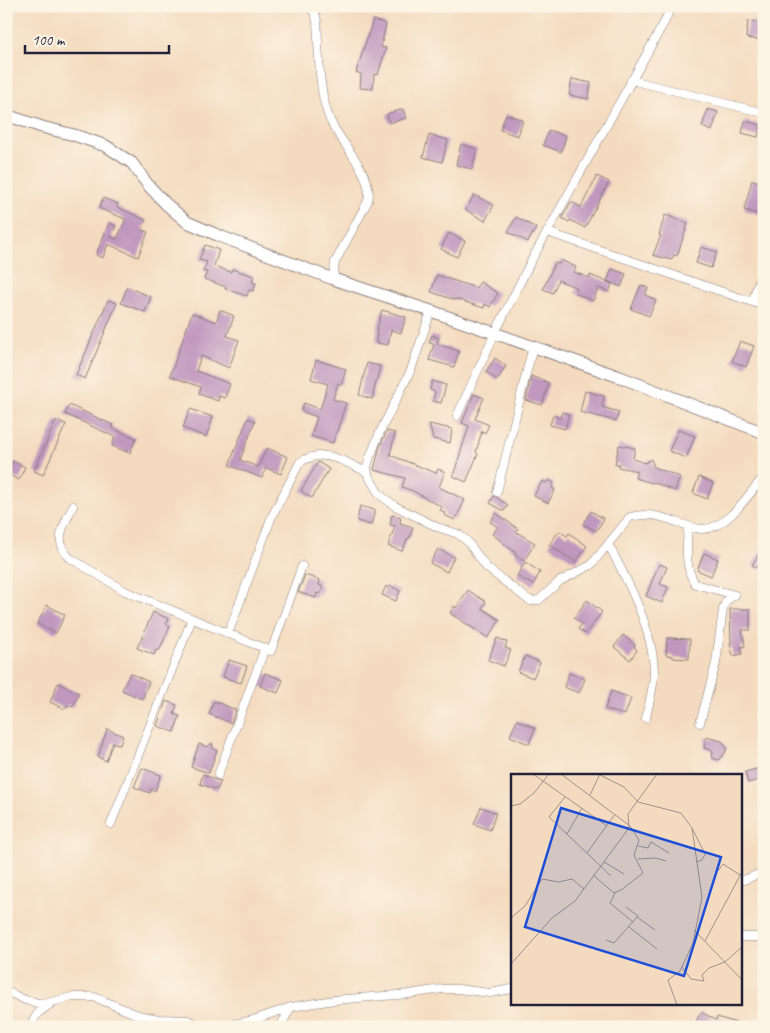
<svg xmlns="http://www.w3.org/2000/svg" width="770" height="1033" font-family="Caveat,sans-serif">
  <style>
    .building { fill: #c097bf }
    .lines { fill: none; stroke-linecap: round; stroke-linejoin: round }
    .street-casing { stroke: #8b7e7d; stroke-width: 9 }
    .secondary-casing { stroke: #8b7e7d; stroke-width: 13 }
    .street { stroke: #fff; stroke-width: 8 }
    .secondary { stroke: #fff; stroke-width: 11 }
    .inset-road { fill: none; stroke: #a0918a; stroke-width: 1 }
    .view { fill: #1d4ed8; fill-opacity: 0.15; stroke: #1d4ed8; stroke-width: 2.5 }
    .inset-edge { fill: none; stroke: #22223b; stroke-width: 2.5 }
  </style>
  <rect width="100%" height="100%" fill="#fcf5e5"/>
  <filter id="ink" filterUnits="userSpaceOnUse"><feTurbulence type="fractalNoise" baseFrequency=".02" numOctaves="2"/><feDisplacementMap in="SourceGraphic" scale="10" xChannelSelector="R" yChannelSelector="G"/><feConvolveMatrix kernelMatrix="1 2 1 2 8 2 1 2 1" color-interpolation-filters="sRGB"/></filter>
  <filter id="wash" filterUnits="userSpaceOnUse"><feTurbulence type="fractalNoise" baseFrequency=".0096" numOctaves="4" result="noise"/><feDisplacementMap in="SourceGraphic" scale="20" xChannelSelector="R" yChannelSelector="G"/><feGaussianBlur stdDeviation="1.12" result="paint"/><feColorMatrix in="noise" values="0 0 0 0 0 0 0 0 0 0 0 0 0 0 0 0 0 1.4 0 .05"/><feComposite in="paint" operator="in"/></filter>
  <g filter="url(#wash)">
    <rect width="100%" height="100%" fill="#f4dbbf"/>
    <g id="blocks">
      <path class="building" d="M 373,20 L 386,24 L 381,47 L 386,48 L 378,75 L 374,74 L 373,89 L 360,88 L 361,74 L 356,72 Z
        M 748,21 L 761,23 L 759,40 L 746,38 Z
        M 572,79 L 591,83 L 588,99 L 569,95 Z
        M 403,109 L 406,118 L 389,123 L 387,114 Z
        M 708,109 L 718,112 L 712,131 L 702,127 Z
        M 506,114 L 523,120 L 518,136 L 500,130 Z
        M 745,121 L 761,125 L 758,137 L 742,133 Z
        M 549,130 L 566,136 L 561,152 L 543,145 Z
        M 429,135 L 448,140 L 442,162 L 423,157 Z
        M 461,144 L 477,149 L 472,169 L 456,165 Z
        M 597,176 L 609,182 L 585,228 L 570,220 L 569,222 L 562,218 L 571,202 L 581,207 Z
        M 752,180 L 764,183 L 764,216 L 744,210 Z
        M 474,195 L 494,205 L 485,221 L 466,210 Z
        M 103,198 L 118,204 L 117,207 L 146,220 L 142,230 L 148,232 L 138,257 L 108,244 L 103,258 L 96,255 L 109,223 L 116,226 L 111,237 L 117,239 L 125,221 L 125,219 L 99,208 Z
        M 665,215 L 688,223 L 677,256 L 674,255 L 671,260 L 653,255 L 661,235 L 659,235 Z
        M 516,217 L 536,228 L 528,242 L 508,232 Z
        M 449,233 L 465,241 L 457,257 L 441,249 Z
        M 205,245 L 219,250 L 214,266 L 231,272 L 232,269 L 254,276 L 252,282 L 256,283 L 253,291 L 249,290 L 247,296 L 225,289 L 226,287 L 204,279 L 207,272 L 203,271 L 207,262 L 199,260 Z
        M 701,247 L 717,252 L 711,268 L 696,263 Z
        M 561,260 L 576,267 L 574,272 L 589,278 L 590,275 L 612,284 L 609,292 L 598,288 L 593,301 L 575,293 L 577,288 L 558,280 L 553,293 L 543,289 L 555,263 L 559,264 Z
        M 612,269 L 626,274 L 621,287 L 607,281 Z
        M 437,275 L 476,288 L 480,282 L 498,293 L 490,307 L 485,304 L 484,308 L 456,299 L 455,300 L 431,292 Z
        M 641,285 L 648,288 L 645,295 L 656,300 L 649,316 L 631,309 Z
        M 127,287 L 151,297 L 145,312 L 121,303 Z
        M 108,300 L 117,303 L 85,379 L 76,375 Z
        M 220,310 L 234,316 L 227,336 L 239,340 L 229,368 L 201,356 L 196,371 L 230,384 L 225,398 L 219,396 L 218,401 L 199,394 L 201,387 L 170,376 L 192,313 L 216,322 Z
        M 382,310 L 406,317 L 401,333 L 391,330 L 388,345 L 376,343 L 377,329 Z
        M 432,335 L 439,338 L 437,344 L 459,351 L 454,367 L 429,360 L 434,344 L 429,343 Z
        M 740,341 L 754,346 L 746,367 L 732,361 Z
        M 495,358 L 506,366 L 497,380 L 486,372 Z
        M 316,360 L 346,369 L 341,385 L 338,383 L 333,399 L 346,403 L 333,443 L 311,436 L 317,417 L 301,411 L 304,403 L 320,409 L 328,384 L 311,379 Z
        M 367,363 L 380,366 L 372,399 L 359,395 Z
        M 531,376 L 549,383 L 542,405 L 526,400 Z
        M 432,381 L 446,385 L 441,403 L 433,401 L 435,392 L 430,390 Z
        M 585,391 L 604,396 L 602,407 L 619,412 L 616,421 L 580,412 Z
        M 474,394 L 484,398 L 475,419 L 489,425 L 485,433 L 482,431 L 476,452 L 478,454 L 466,482 L 453,476 L 469,426 L 462,423 Z
        M 69,405 L 113,425 L 112,428 L 136,438 L 130,453 L 112,446 L 115,437 L 65,414 Z
        M 190,409 L 213,417 L 206,437 L 183,428 Z
        M 562,412 L 569,414 L 565,429 L 550,425 L 553,415 L 560,418 Z
        M 248,418 L 255,421 L 240,460 L 258,467 L 267,448 L 288,457 L 281,474 L 266,468 L 262,478 L 229,465 Z
        M 56,420 L 66,424 L 43,475 L 34,471 Z
        M 429,424 L 452,429 L 450,443 L 433,439 Z
        M 678,430 L 695,436 L 686,458 L 669,451 Z
        M 387,431 L 395,433 L 390,455 L 436,473 L 438,469 L 445,472 L 439,487 L 465,500 L 455,520 L 444,515 L 445,513 L 440,510 L 442,507 L 413,491 L 402,487 L 405,478 L 374,470 L 380,446 Z
        M 619,445 L 635,448 L 633,459 L 645,463 L 651,459 L 654,467 L 680,477 L 675,491 L 653,482 L 652,483 L 635,478 L 637,471 L 618,467 L 619,464 L 615,464 Z
        M 13,461 L 25,467 L 19,480 L 7,474 Z
        M 318,462 L 329,469 L 312,498 L 301,491 Z
        M 699,477 L 713,483 L 707,499 L 693,493 Z
        M 548,480 L 554,483 L 552,488 L 555,490 L 548,503 L 534,496 L 542,481 L 546,483 Z
        M 494,496 L 508,505 L 504,511 L 490,503 Z
        M 360,506 L 375,510 L 371,525 L 357,521 Z
        M 591,511 L 604,519 L 596,531 L 583,524 Z
        M 496,513 L 518,529 L 516,532 L 535,543 L 524,561 L 515,555 L 516,553 L 492,534 L 498,527 L 490,522 Z
        M 392,515 L 401,517 L 400,523 L 413,527 L 410,538 L 408,538 L 402,551 L 388,546 L 395,526 L 390,525 Z
        M 559,531 L 567,536 L 569,533 L 587,546 L 576,562 L 549,545 Z
        M 764,546 L 764,566 L 761,570 L 752,565 Z
        M 438,549 L 454,557 L 447,572 L 430,563 Z
        M 704,553 L 718,559 L 711,576 L 697,570 Z
        M 525,562 L 540,572 L 533,585 L 517,576 Z
        M 659,564 L 667,567 L 660,584 L 668,587 L 662,603 L 646,596 Z
        M 305,575 L 320,580 L 319,585 L 323,587 L 320,594 L 317,593 L 316,598 L 298,592 Z
        M 386,586 L 388,588 L 391,586 L 400,591 L 396,601 L 382,595 Z
        M 468,590 L 486,602 L 482,608 L 500,620 L 488,638 L 450,613 L 454,606 L 456,608 Z
        M 587,600 L 602,612 L 585,634 L 578,629 L 582,624 L 574,618 Z
        M 47,605 L 65,615 L 56,633 L 37,624 Z
        M 730,609 L 750,609 L 750,630 L 742,630 L 745,646 L 741,647 L 742,654 L 733,656 L 730,643 L 731,643 Z
        M 153,612 L 169,619 L 166,624 L 170,626 L 159,651 L 156,650 L 154,655 L 137,648 Z
        M 623,635 L 635,645 L 634,647 L 637,650 L 630,660 L 614,647 Z
        M 497,638 L 507,642 L 505,648 L 511,650 L 504,666 L 488,660 Z
        M 667,638 L 690,639 L 689,659 L 673,658 L 673,656 L 666,655 Z
        M 525,656 L 540,662 L 533,678 L 518,672 Z
        M 229,660 L 247,666 L 241,683 L 223,677 Z
        M 130,673 L 149,682 L 142,699 L 122,690 Z
        M 265,673 L 283,680 L 278,693 L 260,686 Z
        M 569,673 L 585,679 L 579,693 L 564,687 Z
        M 58,683 L 79,693 L 73,707 L 67,705 L 65,709 L 50,702 Z
        M 611,691 L 631,698 L 625,715 L 605,709 Z
        M 166,701 L 177,705 L 174,714 L 180,716 L 174,732 L 157,726 Z
        M 214,701 L 236,710 L 231,723 L 209,714 Z
        M 517,720 L 535,728 L 529,744 L 510,736 Z
        M 107,729 L 123,736 L 120,745 L 113,742 L 106,761 L 98,757 Z
        M 706,737 L 722,741 L 727,748 L 725,753 L 719,760 L 712,758 L 713,751 L 704,748 Z
        M 212,743 L 213,749 L 217,750 L 209,773 L 191,767 L 199,744 L 207,747 Z
        M 142,768 L 161,775 L 155,791 L 151,789 L 150,793 L 134,787 Z
        M 760,768 L 763,779 L 748,783 L 745,772 Z
        M 203,774 L 216,780 L 221,781 L 217,790 L 200,784 Z
        M 481,807 L 496,813 L 490,830 L 474,824 Z
        M 701,1012 L 716,1020 L 717,1017 L 743,1025 L 743,1027 L 693,1027 Z"/>
    </g>
  </g>
  <g filter="url(#ink)">
    <use href="#blocks" fill-opacity="0" stroke="#8b7e7d" stroke-width="1"/>
    <g class="lines">
      <g class="street-casing">
        <path id="street" d="M 308,6 L 315,13 L 317,21 C 319,51 318,92 330,120 C 340,143 375,175 368,201 L 335,262 L 333,279
          M 631,80 L 764,113
          M 547,232 L 764,306
          M 752,302 L 764,266
          M 431,311 L 411,370 L 380,432 L 370,457 L 367,467 L 368,475 L 379,494 L 395,506 L 437,527 L 458,534 L 467,541 L 487,568 L 526,598 L 531,601 L 539,600 L 560,581 L 591,565 L 630,517 C 645,513 656,515 671,520 C 680,523 691,528 701,529 C 726,531 749,494 764,476
          M 457,416 L 495,333 L 531,261 L 665,21 L 671,6
          M 497,492 L 533,346
          M 73,506 C 64,526 52,540 70,558 L 125,591 L 271,651 L 302,566
          M 688,526 C 687,546 684,566 695,584 L 735,595 L 726,601 L 723,609 L 716,663 L 700,723
          M 608,544 C 628,581 653,629 654,672 C 654,687 649,702 646,718
          M 228,634 L 272,516 L 300,462 C 325,447 344,462 367,472
          M 218,775 L 265,648
          M 111,824 L 192,619
          M 741,881 L 764,872
          M 741,937 L 758,937 L 764,934
          M 6,991 L 25,1000 L 43,1004 L 72,997 L 94,997 L 138,1015 L 159,1019 L 187,1020 L 200,1025 L 213,1026 L 226,1026 L 253,1020 L 291,1007 L 334,1000 L 409,994 L 442,989 L 458,989 L 490,993 L 512,989
          M 29,1027 L 38,1013 L 52,1003
          M 280,1027 L 291,1007"/>
      </g>
      <g class="secondary-casing">
        <path id="secondary" d="M 6,115 L 42,127 L 74,135 L 106,146 L 132,163 L 148,185 L 166,204 L 187,222 L 222,237 L 333,279 L 431,311 L 620,377 L 764,433"/>
      </g>
      <use href="#street" class="street"/>
      <use href="#secondary" class="secondary"/>
    </g>
  </g>
  <g transform="translate(511 774)">
    <rect width="231" height="231" fill="#f4dbbf"/>
    <path class="inset-road" d="M 22,0 L 96,52M 50,0 L 119,52 L 128,66 L 123,81 L 132,99 L 110,116 L 103,119 L 82,101M 89,1 L 113,13 L 127,28 L 170,39 L 181,54 L 191,123 L 182,169 L 169,197 L 157,206 L 166,231M 79,21 L 89,0M 54,23 L 38,43 L 100,102M 0,32 L 9,30 L 23,19 L 38,0M 181,54 L 194,80 L 191,86 L 185,88M 56,60 L 71,34M 127,72 L 137,74 L 140,68 L 158,79M 76,79 L 104,40M 127,85 L 145,84 L 155,87M 93,88 L 113,100M 207,97 L 212,90 L 229,101M 104,119 L 99,129 L 122,148M 126,143 L 144,156M 0,144 L 14,132 L 31,105 L 48,108 L 61,105 L 73,115M 118,153 L 146,175M 183,156 L 232,207M 95,166 L 103,169 L 127,142 L 115,133M 194,167 L 232,96M 0,190 L 41,144 L 64,127 L 118,54 L 117,40 L 146,0M 171,193 L 180,205 L 193,207 L 191,201 L 198,194 L 214,188 L 232,172M 138,231 L 154,231"/>
    <path class="view" d="M 50,34 L 210,83 L 173,202 L 14,153 Z"/>
    <rect width="231" height="231" class="inset-edge"/>
  </g>
  <rect width="770" height="1033" fill="none" stroke="#fcf5e5" stroke-width="25"/>
  <path d="M25 45v8h144v-8" fill="none" stroke="#22223b" stroke-width="2.5"/>
  <text x="32" y="45" font-size="15" fill="#22223b" stroke="#fcf5e5" stroke-width="4" paint-order="stroke">100 m</text>
</svg>
